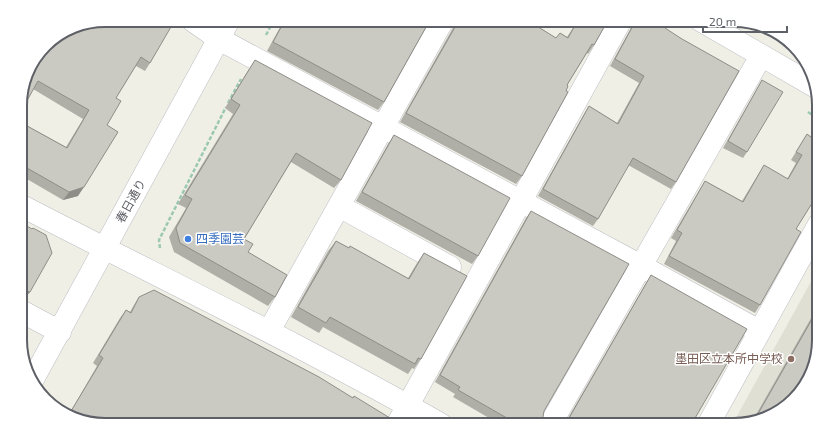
<svg xmlns="http://www.w3.org/2000/svg" width="839" height="445" font-family="'Exo 2','Noto Sans JP',sans-serif">
  <style>
    .education { fill: #e0dfd4 }
    .lines { fill: none; stroke-linecap: round; stroke-linejoin: round }
    .minor-casing { stroke: #bdbec4; stroke-width: 23 }
    .path { stroke: #9bc8b0; stroke-width: 2.5; stroke-dasharray: 4 2; stroke-linecap: butt }
    .minor { stroke: #fff; stroke-width: 22 }
    .wall { fill: #afaea7 }
    .shaded-wall { fill: #8e8d88 }
    .building { fill: #cbcac2; stroke: #8e8d88 }
    .shop-dot { fill: #3f7fe0; stroke: #fff; stroke-width: 1.5 }
    .education-dot { fill: #8d6e63; stroke: #fff; stroke-width: 1.5 }
    .labels { text-anchor: middle; stroke-width: 3; stroke-linejoin: round; paint-order: stroke }
    .street-label { font-size: 12px; fill: #5d6066; stroke: #fff }
    .shop-label { font-size: 12px; fill: #366cbe; stroke: #fff; text-anchor: start }
    .education-label { font-size: 12px; fill: #785e54; stroke: #fff; text-anchor: end }
    .rim { fill: none; stroke: #5d6066; stroke-width: 2 }
  </style>
  <rect width="100%" height="100%" fill="#f0efe6"/>
  <path class="education" d="M 819,267 L 819,340 L 781,411 L 739,425 L 732,425 Z"/>
  <g class="lines">
    <g class="minor-casing">
      <path id="minor" d="M 192,20 L 219,39 L 641,266 L 759,331
        M 700,20 L 816,87
        M 20,205 C 161,278 304,346 442,425
        M 339,206 L 450,267
        M 21,311 L 60,332
        M 269,331 L 443,20
        M 32,381 L 229,20
        M 397,425 L 621,20
        M 550,425 L 761,56
        M 708,425 L 819,224"/>
    </g>
    <path class="path" d="M 266,35 L 274,20
      M 228,103 L 241,79
      M 808,112 L 818,119
      M 160,248 L 159,240 L 226,107"/>
    <use href="#minor" class="minor"/>
  </g>
  <path class="wall" d="M 105,20 L 150,63 L 145,71 L 136,66 L 116,98 L 107,125 L 78,196 L 63,200 L 20,175 L 20,122 L 66,147 L 83,119 L 33,89 L 29,68 Z
    M 284,20 L 430,20 L 384,102 L 378,110 L 267,51 Z
    M 455,20 L 527,20 L 556,38 L 560,33 L 567,37 L 578,20 L 608,20 L 594,45 L 588,54 L 587,53 L 567,85 L 522,176 L 516,184 L 400,122 L 454,26 Z
    M 633,20 L 652,20 L 665,28 L 676,182 L 671,189 L 628,165 L 598,219 L 593,226 L 538,196 L 584,114 L 589,106 L 617,123 L 639,83 L 610,66 L 632,26 Z
    M 255,60 L 341,180 L 334,188 L 291,162 L 244,239 L 248,252 L 275,297 L 268,306 L 174,252 L 169,237 L 186,208 L 178,204 L 233,114 L 225,108 L 249,69 Z
    M 762,80 L 747,152 L 743,158 L 723,148 L 758,87 Z
    M 818,126 L 819,192 L 796,229 L 760,305 L 755,313 L 664,264 L 676,241 L 671,238 L 700,189 L 705,181 L 742,201 L 759,173 L 764,165 L 787,179 L 796,163 L 791,160 L 807,134 L 812,137 Z
    M 394,135 L 478,256 L 472,264 L 356,201 L 388,144 Z
    M 531,211 L 544,411 L 543,417 L 544,424 L 546,425 L 501,425 L 453,397 L 455,394 L 435,382 L 526,218 Z
    M 20,222 L 30,292 L 24,299 L 21,299 Z
    M 336,241 L 408,278 L 417,263 L 424,253 L 421,359 L 414,369 L 412,368 L 408,374 L 323,327 L 319,333 L 291,317 L 328,251 Z
    M 651,275 L 691,425 L 564,425 L 646,283 Z
    M 139,297 L 353,398 L 390,418 L 105,425 L 68,416 L 97,366 L 93,363 L 120,318 L 126,310 L 130,312 L 134,305 Z
    M 819,304 L 819,340 L 781,411 L 753,420 Z"/>
  <path class="shaded-wall" d="M 84,187 L 78,196 L 63,200 L 69,192 Z
    M 26,291 L 30,292 L 24,299 L 21,299 Z"/>
  <path class="building" d="M 105,20 L 175,20 L 150,63 L 141,57 L 116,98 L 121,101 L 107,125 L 118,132 L 84,187 L 69,192 L 20,164 L 20,122 L 67,148 L 89,110 L 38,81 L 20,113 L 20,99 L 29,68 L 49,41 L 73,26 Z
    M 285,20 L 430,20 L 384,102 L 273,42 Z
    M 459,20 L 527,20 L 556,38 L 560,33 L 568,38 L 578,20 L 608,20 L 594,45 L 592,44 L 567,85 L 568,86 L 566,91 L 568,92 L 522,176 L 406,113 Z
    M 636,20 L 652,20 L 665,27 L 665,28 L 682,39 L 739,71 L 676,182 L 633,158 L 598,219 L 543,189 L 589,106 L 618,124 L 644,76 L 615,59 Z
    M 255,60 L 372,123 L 341,180 L 296,153 L 244,239 L 253,244 L 248,252 L 287,275 L 275,297 L 180,243 L 176,228 L 192,199 L 185,195 L 240,105 L 231,99 Z
    M 762,80 L 783,92 L 747,152 L 728,141 Z
    M 818,128 L 819,192 L 796,229 L 801,232 L 760,305 L 669,256 L 682,233 L 677,230 L 705,181 L 743,202 L 764,165 L 788,179 L 802,155 L 796,152 L 807,134 L 812,138 Z
    M 394,135 L 510,198 L 478,256 L 362,192 Z
    M 531,211 L 629,264 L 544,411 L 543,417 L 544,424 L 546,425 L 519,425 L 458,390 L 460,387 L 440,375 Z
    M 20,222 L 32,229 L 33,228 L 46,235 L 52,253 L 30,292 L 26,291 L 21,288 Z
    M 336,241 L 349,248 L 350,246 L 409,279 L 424,253 L 467,276 L 421,359 L 418,358 L 415,364 L 330,317 L 326,323 L 298,307 Z
    M 651,275 L 747,329 L 691,425 L 565,425 Z
    M 154,290 L 319,377 L 353,398 L 354,396 L 390,418 L 392,424 L 393,425 L 105,425 L 68,416 L 103,358 L 99,355 L 126,310 L 131,313 L 139,297 Z
    M 819,307 L 819,340 L 810,378 L 781,411 L 755,419 Z"/>
  <circle class="shop-dot" cx="188" cy="239" r="4"/>
  <circle class="education-dot" cx="791" cy="359" r="4"/>
  <g class="labels">
    <g class="street-label">
      <text transform="translate(131 201) rotate(-61)" y="4">春日通り</text>
    </g>
    <g class="shop-label">
      <text x="196" y="243">四季園芸</text>
    </g>
    <g class="education-label">
      <text x="783" y="363">墨田区立本所中学校</text>
    </g>
  </g>
  <path d="M0 0H839V445H0ZM105 27H734A78 78 0 0 1 812 105V340A78 78 0 0 1 734 418H105A78 78 0 0 1 27 340V105A78 78 0 0 1 105 27Z" fill="#fff" fill-rule="evenodd"/>
  <path class="rim" d="M105 27H734A78 78 0 0 1 812 105V340A78 78 0 0 1 734 418H105A78 78 0 0 1 27 340V105A78 78 0 0 1 105 27Z"/>
  <path d="M703 26v6h84v-6" fill="none" stroke="#5d6066" stroke-width="2"/>
  <text x="709" y="26" font-size="12" fill="#5d6066" stroke="#ffffff" stroke-width="3" paint-order="stroke">20 m</text>
</svg>
